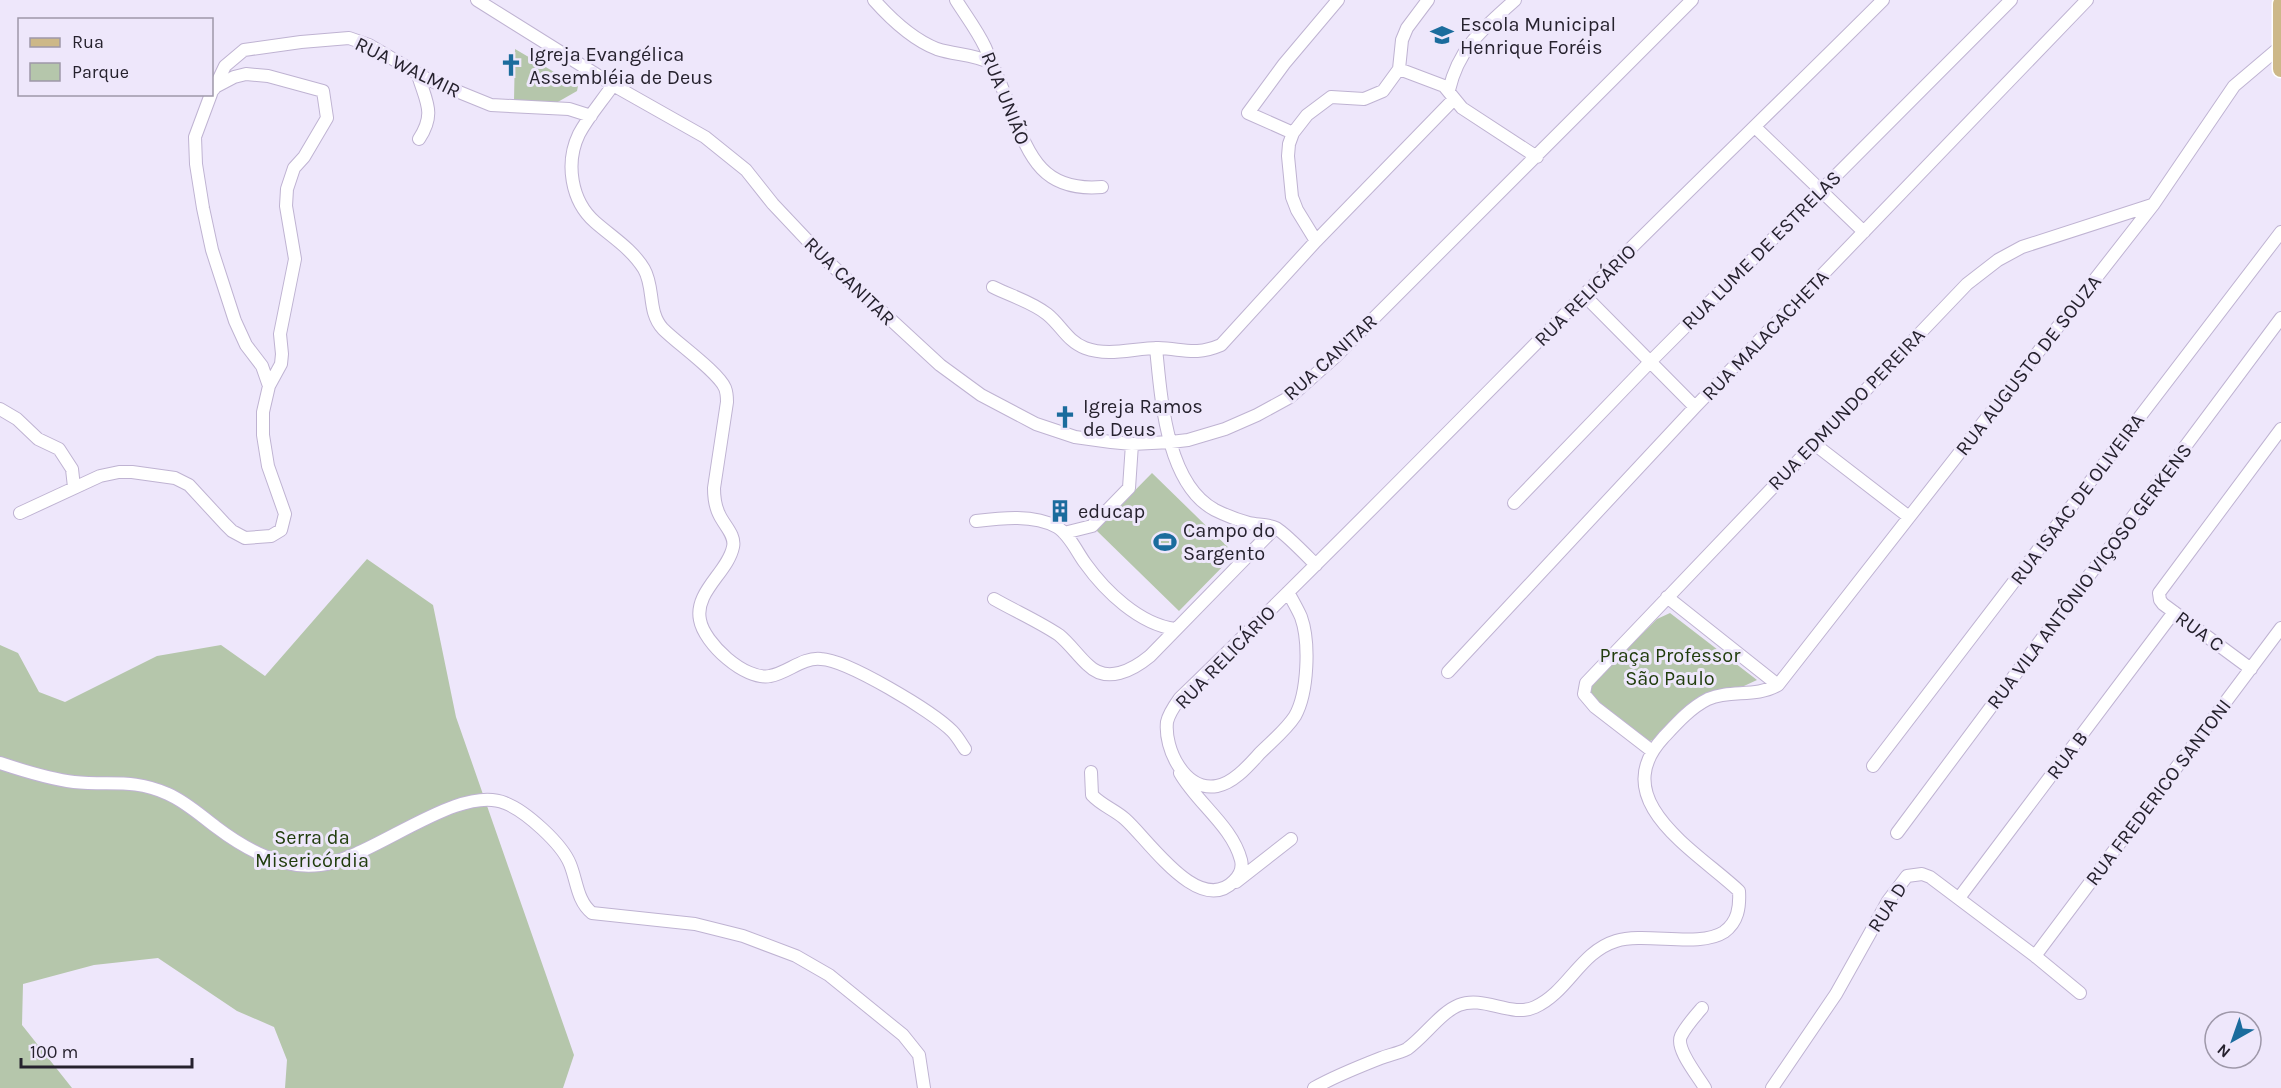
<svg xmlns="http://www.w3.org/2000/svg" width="2281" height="1088" font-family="Karla,sans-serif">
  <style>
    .green { fill: #b5c6ab }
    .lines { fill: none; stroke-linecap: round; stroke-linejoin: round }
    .minor-casing { stroke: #bfb3d2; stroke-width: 14 }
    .major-casing { stroke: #fff; stroke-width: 19 }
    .minor { stroke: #fff; stroke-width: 12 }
    .major { stroke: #cdb888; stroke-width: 16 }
    .labels { text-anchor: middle; stroke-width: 6; stroke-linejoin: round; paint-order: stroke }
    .poi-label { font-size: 20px; fill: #26222e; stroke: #eee7fb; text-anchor: start }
    .street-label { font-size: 20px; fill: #26222e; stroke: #eee7fb }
    .park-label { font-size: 20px; fill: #213d0d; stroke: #eee7fb }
  </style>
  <rect width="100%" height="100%" fill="#eee7fb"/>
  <path class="green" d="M 515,49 L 578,86 L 577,91 L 556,103 L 514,101 Z
    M 1152,473 L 1235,554 L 1179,611 L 1096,530 Z
    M 367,559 L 433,605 L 456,717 L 574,1055 L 563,1088 L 285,1088 L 287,1060 L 274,1027 L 237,1011 L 158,958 L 94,965 L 23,984 L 22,1025 L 72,1088 L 0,1088 L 0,645 L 18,653 L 39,692 L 65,702 L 157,656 L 221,645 L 265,676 Z
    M 1670,613 L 1757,680 L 1744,686 L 1717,691 L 1653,740 L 1647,742 L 1592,701 L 1590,690 L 1591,685 L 1657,619 Z"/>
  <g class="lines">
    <g class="minor-casing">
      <path id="minor" d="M 477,0 L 613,85 L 705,137 L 746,170 L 773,204 L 824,258 L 940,365 L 981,395 L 1036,424 L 1075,437 L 1111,442 L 1132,444 L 1171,442 L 1188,440 L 1225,429 L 1257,415 L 1290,397 L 1335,357 L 1692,0
        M 874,0 C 890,18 914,40 937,49 C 955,55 974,54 991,63
        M 956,0 C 966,16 977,30 985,47 C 994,68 1003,89 1011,110 C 1030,158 1043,192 1102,187
        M 1399,69 L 1444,86 L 1462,108 L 1537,157
        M 418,75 C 426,102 436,113 419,139
        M 613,85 C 602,101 588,117 579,134 C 565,163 571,201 595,222 C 612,237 632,249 644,269 C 655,288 647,312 663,329 C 678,344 718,372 725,388 C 727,393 727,397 727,402 L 714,488 C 714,497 715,506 719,514 C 723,524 736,535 733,547 C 728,572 694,592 700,620 C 704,643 745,681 770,676 C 788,673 802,657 821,659 C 847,660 932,711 952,731 C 957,736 961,743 965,749
        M 214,89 L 225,66 L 244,50 L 301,42 L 349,38 L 369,45 L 427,79 L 491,105 L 569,109 L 591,116
        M 1449,90 C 1459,47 1484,28 1515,0
        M 211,94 L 195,137 L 196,164 L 203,208 L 212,250 L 235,321 L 246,345 L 262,366 L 269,386
        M 1756,128 L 1864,232
        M 1293,133 L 1248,113 L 1284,64 L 1338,0
        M 1316,241 L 1297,210 L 1292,197 L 1288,156 L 1289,144 L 1293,133 L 1307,115 L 1331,97 L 1364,99 L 1383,91 L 1399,69 L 1402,40 L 1407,28 L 1428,0
        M 993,287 C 1011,296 1032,302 1047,314 C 1061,325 1067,341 1085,348 C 1109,357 1134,348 1158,348 C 1184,349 1195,356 1221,345 L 1316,241 L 1454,99
        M 1584,295 L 1695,407
        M 1156,348 C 1161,397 1166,484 1215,510 C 1225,515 1238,520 1249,523 C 1257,525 1268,524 1276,528 C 1287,535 1306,555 1316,565
        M 0,409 L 17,419 L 38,439 L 59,449 L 72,469 L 74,487
        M 1813,443 L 1909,517
        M 1514,503 L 1650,362 L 2011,0
        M 20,513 L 100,476 L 119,472 L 132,472 L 175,478 L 189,485 L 225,524 L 232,531 L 245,538 L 271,536 L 281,530 L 285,514 L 268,466 L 263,435 L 263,412 L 269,386 L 281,364 L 282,354 L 280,334 L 295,259 L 286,206 L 287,189 L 294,168 L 304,157 L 327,118 L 323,91 L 268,76 L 246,74 L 234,77 L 215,87
        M 976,521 C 1001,518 1034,514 1057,527 C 1069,534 1077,552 1085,563 C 1105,591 1139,624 1175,629
        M 1064,533 L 1092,526 L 1129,488 L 1132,444
        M 1288,592 C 1292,600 1297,608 1301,617 C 1310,642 1308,693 1295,716 C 1286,730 1272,741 1260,753 C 1249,765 1234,783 1217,786 C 1185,792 1164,749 1167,722 C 1169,713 1175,705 1180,698 C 1316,567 1449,431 1582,297 C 1681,197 1783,100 1883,0
        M 1667,597 L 1778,685
        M 994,599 C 1015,611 1038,621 1059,635 C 1070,644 1078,656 1088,665 C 1107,684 1133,670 1150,656 L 1275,528
        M 2251,669 L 2163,604 L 2160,600 L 2159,593 L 2281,429
        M 1448,672 L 1695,407 L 2087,0
        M 1652,751 L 1595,707 L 1584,694 L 1586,683 L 1967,284 L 1998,260 L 2022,247 L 2152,205
        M 0,763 C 24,771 49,779 74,782 C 110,786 132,778 168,794 C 186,802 200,815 216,827 C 245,849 283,870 320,865 C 372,859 458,783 505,803 C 526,811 562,844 570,864 C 577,881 577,901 592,913 L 695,924 L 743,936 L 796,956 L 829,975 L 903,1035 L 919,1055 L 924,1088
        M 1873,766 L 2281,232
        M 1091,772 L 1092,795 C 1101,805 1115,810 1125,819 C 1148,839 1199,917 1234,881 C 1240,875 1243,868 1241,860 C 1232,826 1197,803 1180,773
        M 1897,833 L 2281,318
        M 1236,882 L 1291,839
        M 1959,898 L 2174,612
        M 2035,956 L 2281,628
        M 1702,1008 C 1695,1016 1686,1026 1681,1036 C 1675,1049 1698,1076 1705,1088
        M 1314,1088 C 1335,1076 1358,1067 1381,1058 C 1389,1055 1399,1053 1407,1049 C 1424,1037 1441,1012 1459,1005 C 1484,995 1511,1018 1535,1007 C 1568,992 1580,952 1616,941 C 1645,932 1700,948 1724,932 C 1738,922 1740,907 1739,891 C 1698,852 1605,801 1663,738 C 1676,724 1690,708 1708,699 C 1731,689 1755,698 1778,685 L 2153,205 L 2234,86 L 2280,47
        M 1772,1088 L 1836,994 L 1888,901 L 1907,876 L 1922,874 L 1930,877 L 2035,956 L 2080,993"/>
    </g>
    <g class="major-casing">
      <path id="major" d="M 2281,4 L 2281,69"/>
    </g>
    <use href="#minor" class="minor"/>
    <use href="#major" class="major"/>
  </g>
  <defs>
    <g id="school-bare" transform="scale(1.8)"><path d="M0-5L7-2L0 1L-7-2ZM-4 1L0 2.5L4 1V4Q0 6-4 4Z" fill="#1b6c9d" stroke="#eee7fb" stroke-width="2.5" paint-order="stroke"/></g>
    <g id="church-bare" transform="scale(1.8)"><path d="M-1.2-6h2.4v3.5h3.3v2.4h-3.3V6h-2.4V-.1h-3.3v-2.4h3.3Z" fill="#1b6c9d" stroke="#eee7fb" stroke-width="2.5" paint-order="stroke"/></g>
    <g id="building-bare" transform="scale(1.8)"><path d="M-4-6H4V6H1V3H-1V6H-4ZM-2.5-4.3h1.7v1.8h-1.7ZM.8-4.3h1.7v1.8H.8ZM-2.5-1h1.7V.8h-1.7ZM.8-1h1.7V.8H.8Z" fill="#1b6c9d" stroke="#eee7fb" stroke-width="2.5" paint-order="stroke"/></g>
    <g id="stadium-bare" transform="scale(1.8)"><path d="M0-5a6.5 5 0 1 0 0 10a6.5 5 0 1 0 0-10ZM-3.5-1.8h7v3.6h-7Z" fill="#1b6c9d" stroke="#eee7fb" stroke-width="2.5" paint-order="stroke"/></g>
  </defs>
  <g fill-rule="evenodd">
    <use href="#school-bare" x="1442" y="35"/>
    <use href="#church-bare" x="511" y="65"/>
    <use href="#church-bare" x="1065" y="417"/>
    <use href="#building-bare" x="1060" y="511"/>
    <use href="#stadium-bare" x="1165" y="542"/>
  </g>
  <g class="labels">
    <g class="poi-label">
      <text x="1460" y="31">Escola Municipal<tspan x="1460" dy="23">Henrique Foréis</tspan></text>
      <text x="529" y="61">Igreja Evangélica<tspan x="529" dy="23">Assembléia de Deus</tspan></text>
      <text x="1083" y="413">Igreja Ramos<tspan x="1083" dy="23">de Deus</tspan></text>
      <text x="1078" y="518">educap</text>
      <text x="1183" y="537">Campo do<tspan x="1183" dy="23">Sargento</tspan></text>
    </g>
    <g class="street-label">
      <text transform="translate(408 67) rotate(26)" y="7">RUA WALMIR</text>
      <text transform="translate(1006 98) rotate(68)" y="7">RUA UNIÃO</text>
      <text transform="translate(1761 250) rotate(-45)" y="7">RUA LUME DE ESTRELAS</text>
      <text transform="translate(850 281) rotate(44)" y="7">RUA CANITAR</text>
      <text transform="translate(1585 295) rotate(-45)" y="7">RUA RELICÁRIO</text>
      <text transform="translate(1765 335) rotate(-46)" y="7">RUA MALACACHETA</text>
      <text transform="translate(1330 357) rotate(-42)" y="7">RUA CANITAR</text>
      <text transform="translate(2028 365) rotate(-52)" y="7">RUA AUGUSTO DE SOUZA</text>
      <text transform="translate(1846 409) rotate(-46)" y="7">RUA EDMUNDO PEREIRA</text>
      <text transform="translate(2077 499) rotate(-53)" y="7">RUA ISAAC DE OLIVEIRA</text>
      <text transform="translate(2089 576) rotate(-53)" y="7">RUA VILA ANTÔNIO VIÇOSO GERKENS</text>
      <text transform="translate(2200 631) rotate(36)" y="7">RUA C</text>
      <text transform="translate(1225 657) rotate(-46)" y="7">RUA RELICÁRIO</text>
      <text transform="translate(2067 755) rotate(-53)" y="7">RUA B</text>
      <text transform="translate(2158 792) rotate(-53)" y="7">RUA FREDERICO SANTONI</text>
      <text transform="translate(1887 907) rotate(-57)" y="7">RUA D</text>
    </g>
    <g class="park-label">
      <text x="1670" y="662">Praça Professor<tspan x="1670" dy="23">São Paulo</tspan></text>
      <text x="312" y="844">Serra da<tspan x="312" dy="23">Misericórdia</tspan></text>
    </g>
  </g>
  <rect x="18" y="18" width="195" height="78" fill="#eee7fb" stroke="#9e98a9" stroke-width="1.5"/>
  <rect x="30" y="38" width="30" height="9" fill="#cdb888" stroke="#9e98a9" stroke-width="1.5"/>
  <text x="72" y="48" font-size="18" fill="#26222e">Rua</text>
  <rect x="30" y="63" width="30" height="18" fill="#b5c6ab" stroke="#9e98a9" stroke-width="1.5"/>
  <text x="72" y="78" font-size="18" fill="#26222e">Parque</text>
  <g transform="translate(2233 1040) rotate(220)"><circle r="28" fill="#eee7fb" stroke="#9e98a9" stroke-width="1.5"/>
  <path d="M0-4.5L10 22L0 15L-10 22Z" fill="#1b6c9d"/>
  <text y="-9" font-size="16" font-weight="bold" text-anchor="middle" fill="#26222e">N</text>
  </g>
  <path d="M21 1058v9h171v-9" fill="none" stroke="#26222e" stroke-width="3"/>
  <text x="30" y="1058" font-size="18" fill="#26222e" stroke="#eee7fb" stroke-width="4.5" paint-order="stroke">100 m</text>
</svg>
